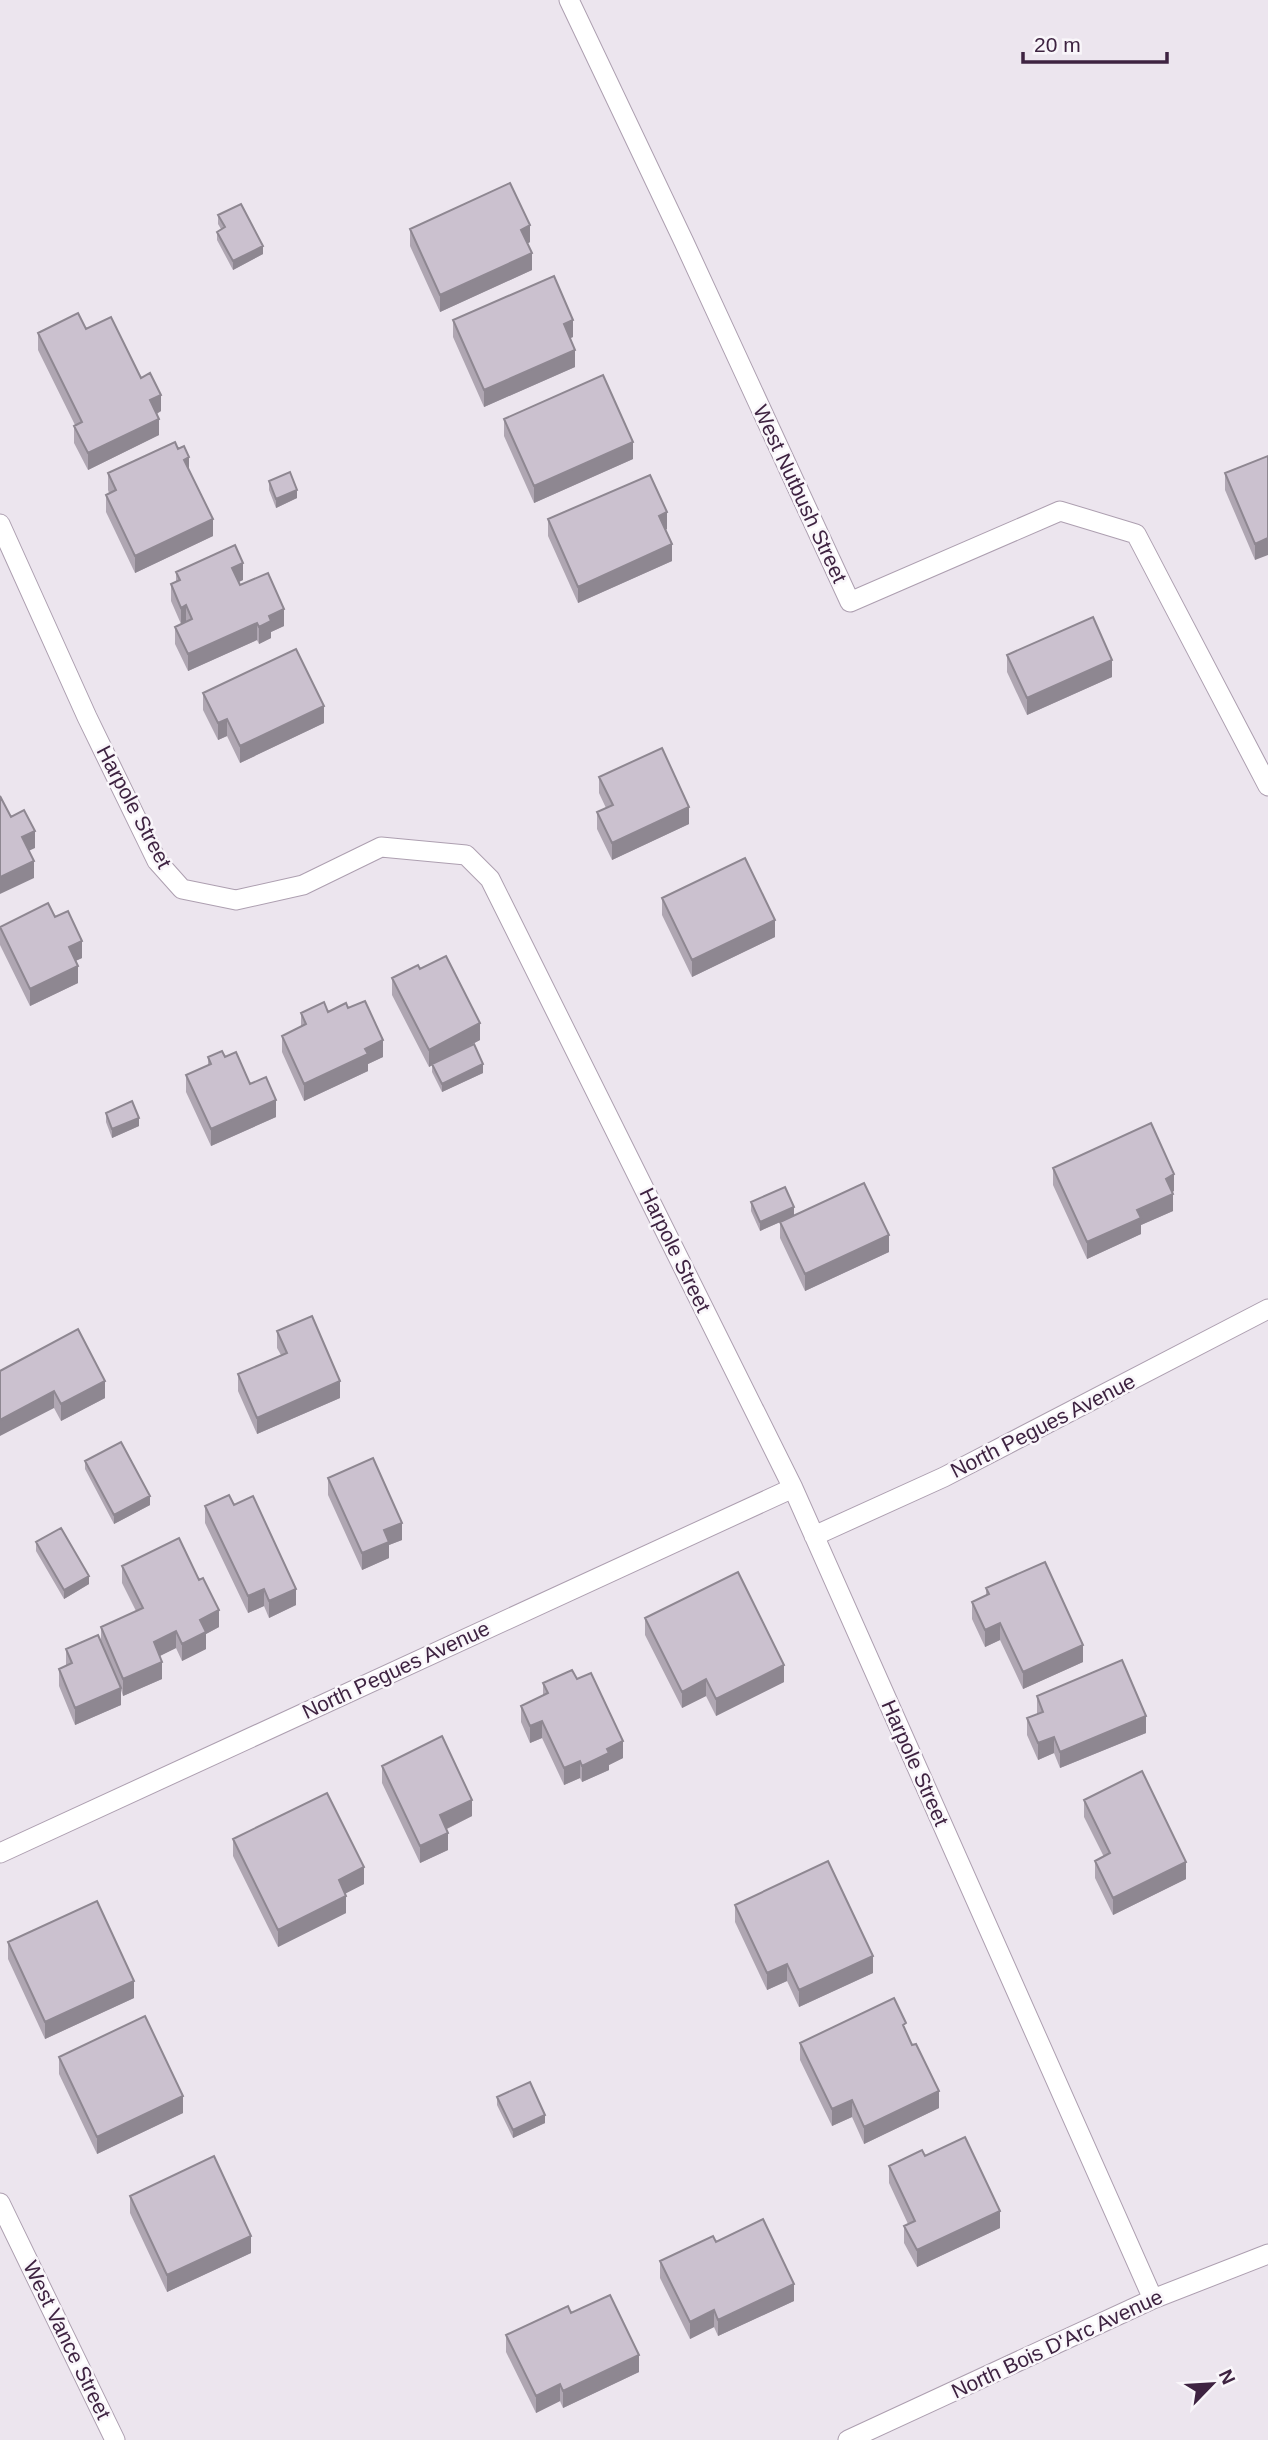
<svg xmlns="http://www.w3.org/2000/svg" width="1268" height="2440" font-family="Helvetica,sans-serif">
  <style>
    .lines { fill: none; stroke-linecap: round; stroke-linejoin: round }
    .minor-casing { stroke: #ad9fb0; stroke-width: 21 }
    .minor { stroke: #fff; stroke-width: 19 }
    .wall { fill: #afa6b2 }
    .shaded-wall { fill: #8e8791 }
    .building { fill: #cbc1cf; stroke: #8e8791; stroke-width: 2 }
    .labels { text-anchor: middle; stroke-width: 5; stroke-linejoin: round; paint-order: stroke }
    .street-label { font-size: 21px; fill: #3e2341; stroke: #f9f6fa }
  </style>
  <rect width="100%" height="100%" fill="#ece5ee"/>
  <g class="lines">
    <g class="minor-casing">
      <path id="minor" d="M 569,0 L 684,242 L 850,602 L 1060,511 L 1136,534 L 1268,786
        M 0,524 L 87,717 L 157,861 L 182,889 L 236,900 L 303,885 L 381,847 L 466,855 L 490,879 L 793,1488 L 1153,2299
        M 814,1536 L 944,1477 L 1268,1309
        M 0,1853 L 793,1488
        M 0,2203 L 115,2440
        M 848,2440 L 1153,2299 L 1268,2254"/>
    </g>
    <use href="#minor" class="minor"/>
  </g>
  <path class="wall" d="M 218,215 L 263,254 L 233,270 L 217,240 L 217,232 L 221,229 L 218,224 Z
    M 410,229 L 530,242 L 527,244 L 532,270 L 440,312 L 410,246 Z
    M 453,320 L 573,337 L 570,338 L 575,367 L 484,407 L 453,337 Z
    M 86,329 L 141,378 L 161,411 L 157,414 L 159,435 L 88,470 L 74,443 L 74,426 L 75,425 L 38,350 L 38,333 Z
    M 504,419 L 633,459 L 534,503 L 504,436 Z
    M 1268,456 L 1255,560 L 1225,490 L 1225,473 Z
    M 189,470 L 213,536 L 135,573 L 106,512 L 106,495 L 109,493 L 108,490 L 108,473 Z
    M 269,481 L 297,498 L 276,508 L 269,490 Z
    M 548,519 L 667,529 L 665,530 L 672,561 L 578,603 L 548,536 Z
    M 176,572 L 243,580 L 239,582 L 240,585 L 284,626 L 271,632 L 271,638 L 259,644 L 257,640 L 188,671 L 175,644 L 175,627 L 181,624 L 171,601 L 171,584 L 176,582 Z
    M 1007,655 L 1112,677 L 1027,715 L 1007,672 Z
    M 203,693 L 324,723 L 240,763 L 227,736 L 218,740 L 203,710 Z
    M 599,777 L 689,824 L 612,860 L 597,829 L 597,812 L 606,808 L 599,793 Z
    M 662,898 L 775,937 L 692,977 L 662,915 Z
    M 55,917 L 82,958 L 75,961 L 78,983 L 30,1006 L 0,945 L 0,927 Z
    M 420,969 L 480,1040 L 459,1051 L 483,1073 L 442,1092 L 432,1072 L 432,1065 L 429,1067 L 392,995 L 392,978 Z
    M 348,1008 L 383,1057 L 368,1064 L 368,1071 L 304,1101 L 282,1052 L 282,1036 L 301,1026 L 301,1013 L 328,1012 Z
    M 208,1057 L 225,1057 L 250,1084 L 276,1117 L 211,1146 L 186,1092 L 186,1075 L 208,1066 Z
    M 106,1113 L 139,1126 L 112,1138 L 106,1122 Z
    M 1053,1168 L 1174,1191 L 1172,1192 L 1173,1211 L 1141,1225 L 1141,1234 L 1087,1259 L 1053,1185 Z
    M 751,1202 L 794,1215 L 889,1252 L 805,1291 L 780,1238 L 780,1222 L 760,1231 L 751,1211 Z
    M 277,1331 L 340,1398 L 257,1434 L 238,1391 L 238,1374 L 281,1355 L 277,1348 Z
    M 0,1371 L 105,1398 L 61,1421 L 54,1408 Z
    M 85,1461 L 150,1505 L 114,1524 L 85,1469 Z
    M 328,1478 L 402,1540 L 389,1545 L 389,1558 L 362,1570 L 328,1495 Z
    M 234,1505 L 296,1605 L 269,1618 L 264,1606 L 248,1613 L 205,1523 L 205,1506 Z
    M 36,1542 L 89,1584 L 64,1599 L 36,1551 Z
    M 122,1566 L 219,1627 L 206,1634 L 206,1649 L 182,1661 L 176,1648 L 159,1656 L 162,1679 L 123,1696 L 121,1690 L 121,1705 L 75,1725 L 59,1686 L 59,1669 L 66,1666 L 66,1649 L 101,1640 L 101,1627 L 136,1611 L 122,1583 Z
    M 986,1588 L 1083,1662 L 1023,1689 L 1000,1640 L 985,1647 L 972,1619 L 972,1602 L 986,1596 Z
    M 645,1618 L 784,1682 L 716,1716 L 706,1696 L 682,1708 L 645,1635 Z
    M 577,1679 L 623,1758 L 609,1765 L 609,1770 L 582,1782 L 580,1778 L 564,1785 L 542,1738 L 530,1743 L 521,1722 L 521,1706 L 543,1695 L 543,1683 Z
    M 1037,1696 L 1146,1733 L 1060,1768 L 1054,1753 L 1038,1760 L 1027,1735 L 1027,1718 L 1037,1714 Z
    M 382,1766 L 472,1816 L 447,1829 L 448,1850 L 420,1863 L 382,1783 Z
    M 1084,1800 L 1186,1879 L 1113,1915 L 1095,1878 L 1095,1861 L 1104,1857 L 1084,1817 Z
    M 233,1839 L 364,1884 L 345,1893 L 346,1913 L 278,1947 L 233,1856 Z
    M 735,1905 L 873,1973 L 799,2007 L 787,1981 L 767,1990 L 735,1922 Z
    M 8,1942 L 134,1998 L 45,2039 L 8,1959 Z
    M 906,2032 L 939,2108 L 864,2144 L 852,2117 L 832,2126 L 800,2060 L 800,2043 Z
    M 59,2057 L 183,2113 L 97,2154 L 59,2074 Z
    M 497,2097 L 545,2123 L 513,2138 L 497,2105 Z
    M 925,2156 L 1000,2228 L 917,2267 L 904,2243 L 904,2226 L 908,2224 L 889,2183 L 889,2166 Z
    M 130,2196 L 251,2253 L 167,2292 L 130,2213 Z
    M 716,2242 L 794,2301 L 718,2336 L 714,2327 L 690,2339 L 660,2278 L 660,2261 Z
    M 571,2313 L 639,2372 L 563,2408 L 560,2401 L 536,2413 L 506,2352 L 506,2335 Z"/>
  <path class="shaded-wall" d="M 530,225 L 530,242 L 521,247 L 521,230 Z
    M 263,246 L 263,254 L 233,270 L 233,261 Z
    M 532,253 L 532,270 L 440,312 L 440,295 Z
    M 573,320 L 573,337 L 564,341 L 564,324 Z
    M 575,350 L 575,367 L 484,407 L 484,390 Z
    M 161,395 L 161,411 L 150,417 L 150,400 Z
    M 159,419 L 159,435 L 88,470 L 88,453 Z
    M 633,442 L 633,459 L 534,503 L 534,486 Z
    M 189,457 L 189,474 L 184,460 Z
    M 297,490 L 297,498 L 276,508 L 276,499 Z
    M 667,512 L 667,529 L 659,533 L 659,516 Z
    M 213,519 L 213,536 L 135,573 L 135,556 Z
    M 1268,538 L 1268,555 L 1255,560 L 1255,544 Z
    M 672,544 L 672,561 L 578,603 L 578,587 Z
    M 243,563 L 243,580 L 232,585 L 232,568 Z
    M 186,605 L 186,622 L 181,624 L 181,608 Z
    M 284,609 L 284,626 L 271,632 L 271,638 L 259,644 L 259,627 L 269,616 Z
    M 257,623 L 257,640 L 188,671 L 188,654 Z
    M 1112,660 L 1112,677 L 1027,715 L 1027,698 Z
    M 324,706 L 324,723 L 240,763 L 240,746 Z
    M 227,719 L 227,736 L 218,740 L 218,723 Z
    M 689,807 L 689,824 L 612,860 L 612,843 Z
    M 35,831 L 35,848 L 22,854 L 22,837 Z
    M 34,861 L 34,878 L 0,894 L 0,877 Z
    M 775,920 L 775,937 L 692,977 L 692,960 Z
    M 82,941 L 82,958 L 69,964 L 69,947 Z
    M 78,966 L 78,983 L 30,1006 L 30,989 Z
    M 480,1023 L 480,1040 L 429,1067 L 429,1050 Z
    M 383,1040 L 383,1057 L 368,1064 L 368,1071 L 304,1101 L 304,1084 L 365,1049 Z
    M 483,1064 L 483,1073 L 442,1092 L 442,1084 Z
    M 276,1100 L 276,1117 L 211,1146 L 211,1129 Z
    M 139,1118 L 139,1126 L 112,1138 L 112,1129 Z
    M 1174,1174 L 1174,1191 L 1166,1195 L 1166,1179 Z
    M 1173,1194 L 1173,1211 L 1141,1225 L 1141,1234 L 1087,1259 L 1087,1242 L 1137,1210 Z
    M 794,1207 L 794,1216 L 760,1231 L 760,1222 Z
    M 889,1235 L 889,1252 L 805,1291 L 805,1274 Z
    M 105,1381 L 105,1398 L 61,1421 L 61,1404 Z
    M 340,1381 L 340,1398 L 257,1434 L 257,1418 Z
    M 54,1391 L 54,1408 L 0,1436 L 0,1420 Z
    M 150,1496 L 150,1505 L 114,1524 L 114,1515 Z
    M 402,1523 L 402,1540 L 389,1545 L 389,1558 L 362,1570 L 362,1553 L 384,1530 Z
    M 89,1576 L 89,1584 L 64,1599 L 64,1590 Z
    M 264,1589 L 264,1606 L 248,1613 L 248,1596 Z
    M 296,1589 L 296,1605 L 269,1618 L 269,1601 Z
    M 219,1610 L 219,1627 L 206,1634 L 206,1649 L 182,1661 L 182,1644 L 200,1620 Z
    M 1000,1623 L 1000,1640 L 985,1647 L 985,1630 Z
    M 176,1631 L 176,1648 L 154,1659 L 154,1642 Z
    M 1083,1645 L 1083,1662 L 1023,1689 L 1023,1672 Z
    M 162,1662 L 162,1679 L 123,1696 L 123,1679 Z
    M 784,1665 L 784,1682 L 716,1716 L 716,1699 Z
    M 706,1679 L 706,1696 L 682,1708 L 682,1692 Z
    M 121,1688 L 121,1705 L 75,1725 L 75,1708 Z
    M 1146,1716 L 1146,1733 L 1060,1768 L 1060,1752 Z
    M 542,1721 L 542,1738 L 530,1743 L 530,1726 Z
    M 1054,1737 L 1054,1753 L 1038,1760 L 1038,1743 Z
    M 623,1741 L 623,1758 L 609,1765 L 609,1770 L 582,1782 L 582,1766 L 607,1749 Z
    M 580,1761 L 580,1778 L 564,1785 L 564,1768 Z
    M 472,1800 L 472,1816 L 440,1832 L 440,1815 Z
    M 448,1833 L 448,1850 L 420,1863 L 420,1846 Z
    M 1186,1862 L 1186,1879 L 1113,1915 L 1113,1898 Z
    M 364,1867 L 364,1884 L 339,1897 L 339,1880 Z
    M 346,1896 L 346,1913 L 278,1947 L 278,1930 Z
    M 873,1956 L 873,1973 L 799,2007 L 799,1990 Z
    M 787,1964 L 787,1981 L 767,1990 L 767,1973 Z
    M 134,1981 L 134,1998 L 45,2039 L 45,2022 Z
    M 939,2091 L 939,2108 L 864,2144 L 864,2127 Z
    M 183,2096 L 183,2113 L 97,2154 L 97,2137 Z
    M 852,2100 L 852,2117 L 832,2126 L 832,2109 Z
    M 545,2115 L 545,2123 L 513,2138 L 513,2130 Z
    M 1000,2211 L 1000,2228 L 917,2267 L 917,2250 Z
    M 251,2236 L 251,2253 L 167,2292 L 167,2275 Z
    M 794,2284 L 794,2301 L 718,2336 L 718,2320 Z
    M 714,2310 L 714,2327 L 690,2339 L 690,2322 Z
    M 639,2355 L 639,2372 L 563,2408 L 563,2391 Z
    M 560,2384 L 560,2401 L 536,2413 L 536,2396 Z"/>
  <path class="building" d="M 510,183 L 530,225 L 521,230 L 532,253 L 440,295 L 410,229 Z
    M 241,204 L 263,246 L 233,261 L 217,232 L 225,227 L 218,215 Z
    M 554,276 L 573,320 L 564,324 L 575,350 L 484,390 L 453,320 Z
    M 78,313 L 86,329 L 111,317 L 141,378 L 150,373 L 161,395 L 150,400 L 159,419 L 88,453 L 74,426 L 82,422 L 38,333 Z
    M 603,375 L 633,442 L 534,486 L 504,419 Z
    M 175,442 L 178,449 L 184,446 L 189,457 L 184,460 L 213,519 L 135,556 L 106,495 L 116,490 L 108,473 Z
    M 1268,456 L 1268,538 L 1255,544 L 1225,473 Z
    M 290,472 L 297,490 L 276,499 L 269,481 Z
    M 650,475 L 667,512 L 659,516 L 672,544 L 578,587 L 548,519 Z
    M 235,545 L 243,563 L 232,568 L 240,585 L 268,573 L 284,609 L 269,616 L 271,621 L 259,627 L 257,623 L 188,654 L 175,627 L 192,619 L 186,605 L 181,608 L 171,584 L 180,580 L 176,572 Z
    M 1093,617 L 1112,660 L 1027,698 L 1007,655 Z
    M 296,649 L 324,706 L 240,746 L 227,719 L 218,723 L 203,693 Z
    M 662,748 L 689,807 L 612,843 L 597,812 L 613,805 L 599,777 Z
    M 0,796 L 11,817 L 24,810 L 35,831 L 22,837 L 34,861 L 0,877 Z
    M 745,858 L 775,920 L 692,960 L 662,898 Z
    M 48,903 L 55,917 L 68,911 L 82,941 L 69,947 L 78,966 L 30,989 L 0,927 Z
    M 446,956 L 480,1023 L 429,1050 L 392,978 L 418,965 L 420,969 Z
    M 365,1001 L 383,1040 L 365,1049 L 368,1054 L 304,1084 L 282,1036 L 306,1024 L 301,1013 L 324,1002 L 328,1012 L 346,1003 L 348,1008 Z
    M 474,1044 L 483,1064 L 442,1084 L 432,1064 Z
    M 222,1051 L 225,1057 L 236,1052 L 250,1084 L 266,1077 L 276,1100 L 211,1129 L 186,1075 L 211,1064 L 208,1057 Z
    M 132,1101 L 139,1118 L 112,1129 L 106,1113 Z
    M 1151,1123 L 1174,1174 L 1166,1179 L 1173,1194 L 1137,1210 L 1141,1218 L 1087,1242 L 1053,1168 Z
    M 864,1183 L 889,1235 L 805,1274 L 780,1222 Z
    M 785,1187 L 794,1207 L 760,1222 L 751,1202 Z
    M 312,1316 L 340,1381 L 257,1418 L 238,1374 L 287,1353 L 277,1331 Z
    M 78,1329 L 105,1381 L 61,1404 L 54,1391 L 0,1420 L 0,1371 Z
    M 121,1442 L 150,1496 L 114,1515 L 85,1461 Z
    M 373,1458 L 402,1523 L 384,1530 L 389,1542 L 362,1553 L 328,1478 Z
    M 229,1495 L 234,1505 L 253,1496 L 296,1589 L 269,1601 L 264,1589 L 248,1596 L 205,1506 Z
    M 61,1528 L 89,1576 L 64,1590 L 36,1542 Z
    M 179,1538 L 199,1580 L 203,1578 L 219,1610 L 200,1620 L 206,1632 L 182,1644 L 176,1631 L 154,1642 L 162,1662 L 123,1679 L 101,1627 L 143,1608 L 122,1566 Z
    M 1045,1562 L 1083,1645 L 1023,1672 L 1000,1623 L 985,1630 L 972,1602 L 989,1594 L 986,1588 Z
    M 738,1572 L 784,1665 L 716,1699 L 706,1679 L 682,1692 L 645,1618 Z
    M 98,1635 L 121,1688 L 75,1708 L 59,1669 L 72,1663 L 66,1649 Z
    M 1122,1660 L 1146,1716 L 1060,1752 L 1054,1737 L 1038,1743 L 1027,1718 L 1043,1712 L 1037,1696 Z
    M 572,1670 L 577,1679 L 591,1673 L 623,1741 L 607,1749 L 609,1753 L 582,1766 L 580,1761 L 564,1768 L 542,1721 L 530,1726 L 521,1706 L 548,1693 L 543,1683 Z
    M 442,1736 L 472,1800 L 440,1815 L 448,1833 L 420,1846 L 382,1766 Z
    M 1142,1771 L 1186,1862 L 1113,1898 L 1095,1861 L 1110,1853 L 1084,1800 Z
    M 327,1793 L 364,1867 L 339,1880 L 346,1896 L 278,1930 L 233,1839 Z
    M 828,1861 L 873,1956 L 799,1990 L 787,1964 L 767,1973 L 735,1905 Z
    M 97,1901 L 134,1981 L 45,2022 L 8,1942 Z
    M 894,1998 L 906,2023 L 903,2025 L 912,2045 L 916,2044 L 939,2091 L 864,2127 L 852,2100 L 832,2109 L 800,2043 Z
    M 145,2016 L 183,2096 L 97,2137 L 59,2057 Z
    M 530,2082 L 545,2115 L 513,2130 L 497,2097 Z
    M 965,2137 L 1000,2211 L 917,2250 L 904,2226 L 915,2221 L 889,2166 L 922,2150 L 925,2156 Z
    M 214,2156 L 251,2236 L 167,2275 L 130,2196 Z
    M 763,2219 L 794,2284 L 718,2320 L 714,2310 L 690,2322 L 660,2261 L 713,2236 L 716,2242 Z
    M 610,2295 L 639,2355 L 563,2391 L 560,2384 L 536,2396 L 506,2335 L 568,2306 L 571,2313 Z"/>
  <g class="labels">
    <g class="street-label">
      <text transform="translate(800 494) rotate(65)" y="7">West Nutbush Street</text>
      <text transform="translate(134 807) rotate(62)" y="7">Harpole Street</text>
      <text transform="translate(675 1250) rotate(64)" y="7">Harpole Street</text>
      <text transform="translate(1043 1426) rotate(-27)" y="7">North Pegues Avenue</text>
      <text transform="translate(396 1670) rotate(-25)" y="7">North Pegues Avenue</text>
      <text transform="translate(915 1763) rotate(66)" y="7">Harpole Street</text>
      <text transform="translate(67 2340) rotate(64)" y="7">West Vance Street</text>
      <text transform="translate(1057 2344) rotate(-25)" y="7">North Bois D'Arc Avenue</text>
    </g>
  </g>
  <g transform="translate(1212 2384) rotate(65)" stroke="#f9f6fa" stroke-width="5" paint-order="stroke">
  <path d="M0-5L12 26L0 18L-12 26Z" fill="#3e2341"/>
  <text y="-10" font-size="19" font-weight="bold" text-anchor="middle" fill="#3e2341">N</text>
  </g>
  <path d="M1023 52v10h144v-10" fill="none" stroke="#3e2341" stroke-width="3.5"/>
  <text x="1034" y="52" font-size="21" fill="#3e2341" stroke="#f9f6fa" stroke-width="5" paint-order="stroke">20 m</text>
</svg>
